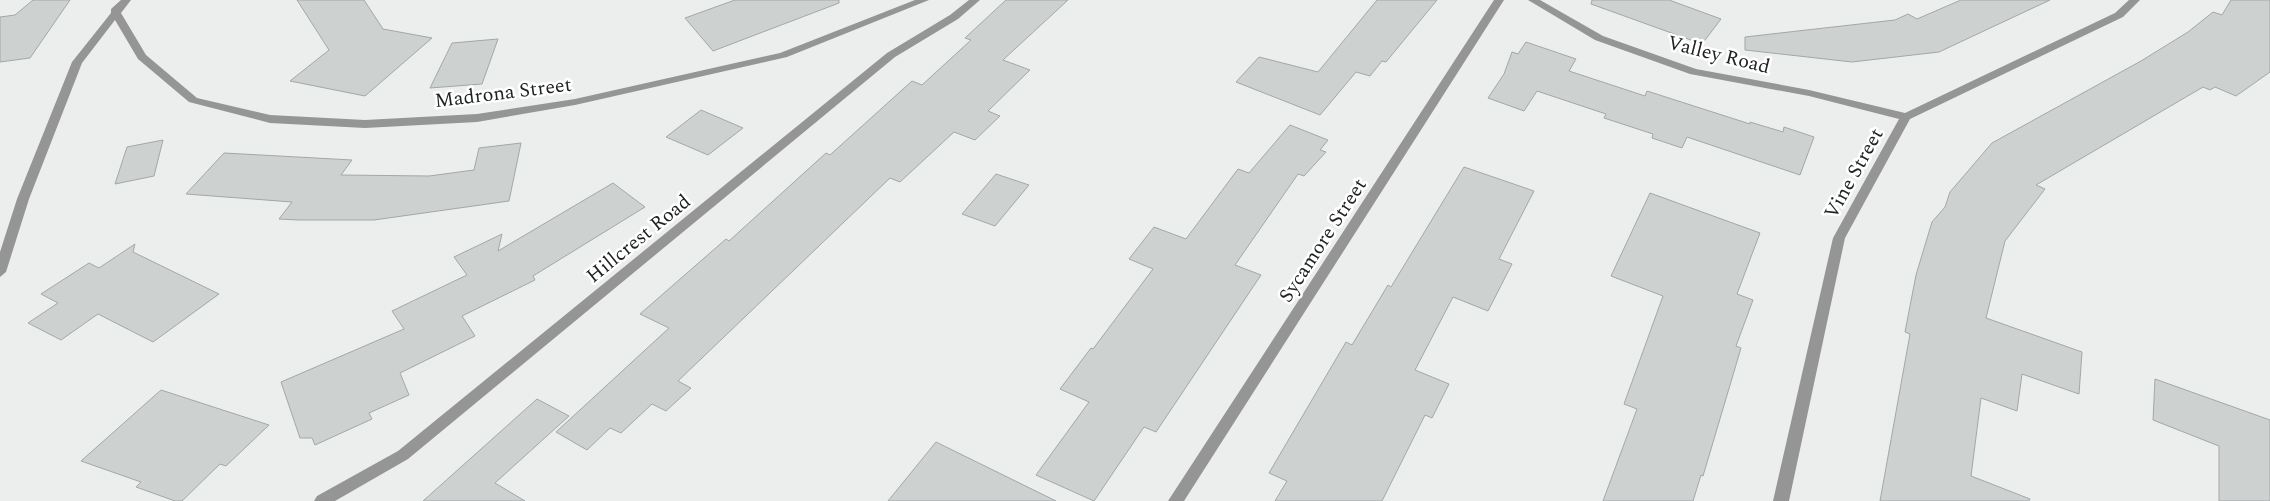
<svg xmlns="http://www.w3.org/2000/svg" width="2270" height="501" font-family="Spectral,serif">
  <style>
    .building { fill: #cdd2d1; stroke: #a3a7a6 }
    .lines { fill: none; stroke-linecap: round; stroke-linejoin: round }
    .minor { fill: #949594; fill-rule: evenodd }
    .labels { text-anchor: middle; stroke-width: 5; stroke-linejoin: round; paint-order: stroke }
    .street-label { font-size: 20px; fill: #212222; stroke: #fff }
  </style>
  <rect width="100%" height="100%" fill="#ebeeec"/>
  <path class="building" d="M 33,0 L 70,0 L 30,58 L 0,62 L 0,17 L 15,15 Z
    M 297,0 L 364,0 L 383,29 L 432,38 L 365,96 L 290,81 L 329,50 Z
    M 735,0 L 839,0 L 839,3 L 713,51 L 685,18 Z
    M 1006,0 L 1068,0 L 1003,60 L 1030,70 L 988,111 L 1000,116 L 975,140 L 954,132 L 900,182 L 890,178 L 678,381 L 691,388 L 666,411 L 652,404 L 621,433 L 610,428 L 587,450 L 556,432 L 669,328 L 640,314 L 726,239 L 729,241 L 826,153 L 830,155 L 912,81 L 922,85 L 971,40 L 965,38 Z
    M 1377,0 L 1437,0 L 1386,62 L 1382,61 L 1370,76 L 1356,72 L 1320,115 L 1236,82 L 1259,57 L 1318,72 Z
    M 1592,0 L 1669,0 L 1721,19 L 1702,44 L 1591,4 Z
    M 1961,0 L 2050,0 L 1939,52 L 1852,62 L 1745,50 L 1745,37 L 1895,20 L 1908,14 L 1917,19 Z
    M 2231,0 L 2270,0 L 2270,72 L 2236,96 L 2215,87 L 2210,90 L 2203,87 L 2036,185 L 2045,189 L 2005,241 L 1986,318 L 2082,352 L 2079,394 L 2022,374 L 2017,411 L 1981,398 L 1971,476 L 2030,499 L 2029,501 L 1880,501 L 1910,334 L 1905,332 L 1916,275 L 1932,222 L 1945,207 L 1950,192 L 1992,143 L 2141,61 L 2188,32 L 2213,12 L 2222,15 Z
    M 498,39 L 482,84 L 430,88 L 452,43 Z
    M 1526,42 L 1576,59 L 1569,71 L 1645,96 L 1647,91 L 1750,124 L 1750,122 L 1783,132 L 1784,127 L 1814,137 L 1800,175 L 1687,137 L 1682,148 L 1652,138 L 1653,134 L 1604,118 L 1606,114 L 1537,91 L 1524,111 L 1488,98 L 1504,74 L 1512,52 L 1518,54 Z
    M 701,110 L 743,128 L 708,155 L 666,137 Z
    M 1290,125 L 1328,140 L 1320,150 L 1326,152 L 1304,176 L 1298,174 L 1235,265 L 1261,275 L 1156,432 L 1144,427 L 1094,501 L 1036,475 L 1089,402 L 1060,389 L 1091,348 L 1093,349 L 1153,269 L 1129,259 L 1154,227 L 1186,239 L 1238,169 L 1249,173 Z
    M 163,140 L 154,176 L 115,184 L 127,147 Z
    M 521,143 L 509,201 L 374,220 L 299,220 L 279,219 L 292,202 L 186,194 L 224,153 L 352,160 L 341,175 L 429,176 L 474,170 L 479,148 Z
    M 1464,167 L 1534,191 L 1499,259 L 1512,264 L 1488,311 L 1453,297 L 1415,370 L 1449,384 L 1432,418 L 1425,415 L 1382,501 L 1275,501 L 1287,481 L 1269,473 L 1346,342 L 1352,345 L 1388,285 L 1391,287 Z
    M 996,174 L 1029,185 L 995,226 L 962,214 Z
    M 613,183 L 645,207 L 533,276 L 535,280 L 462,316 L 475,336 L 400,373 L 409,395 L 369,413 L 372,419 L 315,445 L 312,438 L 300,438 L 281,382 L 404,329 L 392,311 L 467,275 L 454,257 L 502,234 L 498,251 Z
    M 1650,193 L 1760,233 L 1737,294 L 1753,300 L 1736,346 L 1741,348 L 1703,476 L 1701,475 L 1693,501 L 1603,501 L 1637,409 L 1624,404 L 1663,296 L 1611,276 Z
    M 135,244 L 133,252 L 219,294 L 153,342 L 98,314 L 61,340 L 28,323 L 58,303 L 41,294 L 89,263 L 99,268 Z
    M 2155,379 L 2270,420 L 2270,501 L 2219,501 L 2219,446 L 2153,420 Z
    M 161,390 L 269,425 L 226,466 L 220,464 L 182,501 L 175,501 L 136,487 L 141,482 L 81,461 Z
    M 537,399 L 569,416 L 495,483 L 525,501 L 423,501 Z
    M 936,442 L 1056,501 L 888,501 Z"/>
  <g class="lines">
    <path class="minor" d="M 121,0 L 131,0 L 121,13 L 146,55 L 197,98 L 270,115 L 365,120 L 477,114 L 575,99 L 780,53 L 915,0 L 929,0 L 787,57 L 575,105 L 477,122 L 365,128 L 270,123 L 189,102 L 138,59 L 115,20 L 82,63 L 29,199 L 6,272 L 0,277 L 0,252 L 17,199 L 72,62 L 111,13 L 111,9 Z
      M 969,0 L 980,0 L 958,19 L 895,57 L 408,459 L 335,501 L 314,501 L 317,496 L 398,451 L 887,53 L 950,15 Z
      M 1494,0 L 1504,0 L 1184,501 L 1168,501 Z
      M 1528,0 L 1540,0 L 1603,36 L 1696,69 L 1809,90 L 1905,113 L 2115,13 L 2129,0 L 2140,0 L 2123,17 L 1910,119 L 1845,238 L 1789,501 L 1773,501 L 1833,238 L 1899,119 L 1809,96 L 1690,74 L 1595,40 Z"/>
  </g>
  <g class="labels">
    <g class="street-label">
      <text transform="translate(1719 54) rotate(14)" y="7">Valley Road</text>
      <text transform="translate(503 92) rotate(-7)" y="7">Madrona Street</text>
      <text transform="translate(1853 173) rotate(-61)" y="7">Vine Street</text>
      <text transform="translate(638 238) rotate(-39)" y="7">Hillcrest Road</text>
      <text transform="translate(1322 240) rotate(-57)" y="7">Sycamore Street</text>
    </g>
  </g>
</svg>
